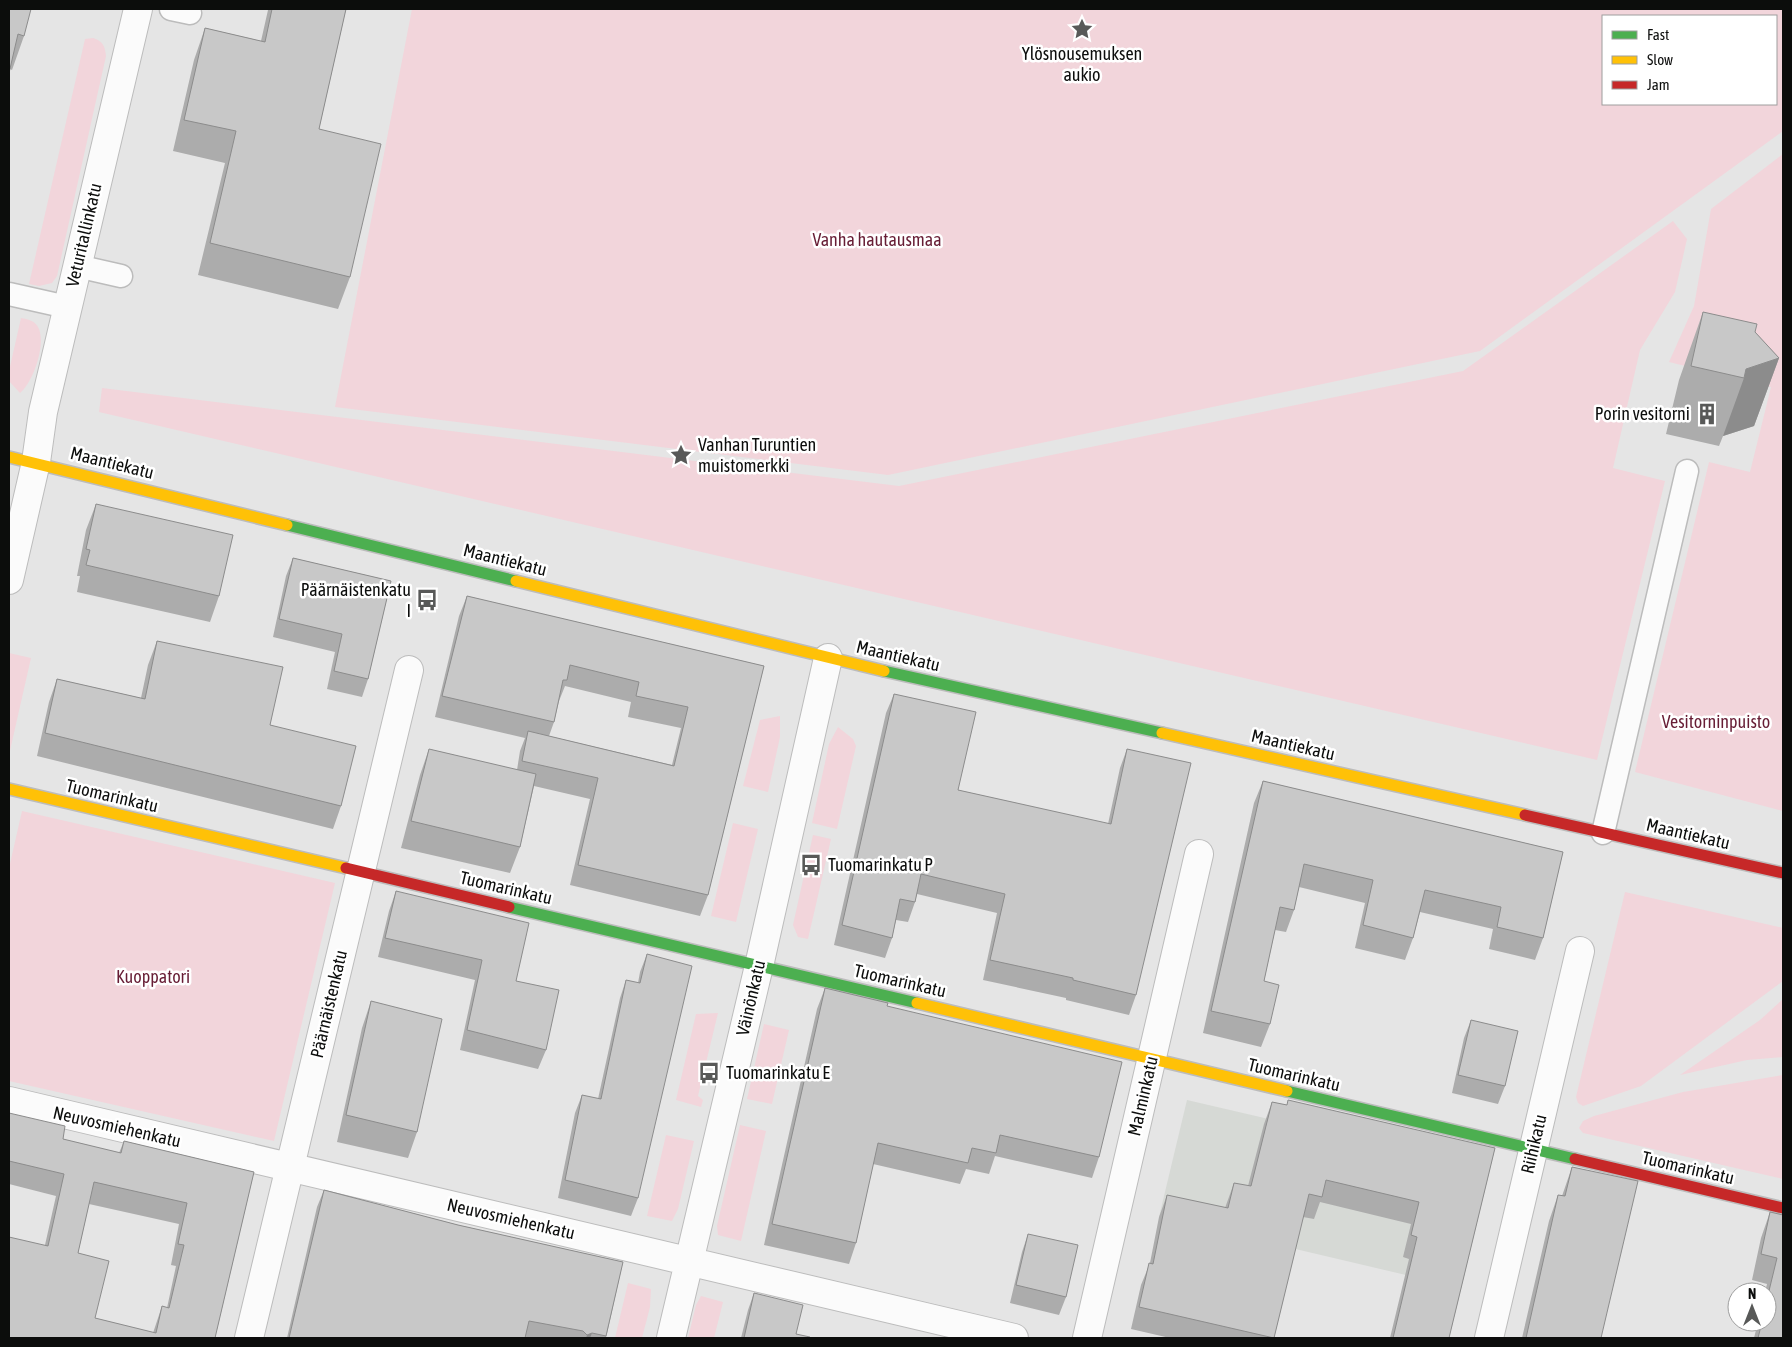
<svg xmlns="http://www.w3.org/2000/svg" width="1792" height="1347" font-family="'Asap Condensed',sans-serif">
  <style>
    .built { fill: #d6d9d5 }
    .green { fill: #f2d5db; fill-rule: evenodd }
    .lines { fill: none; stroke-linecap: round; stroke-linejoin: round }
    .lane-casing { stroke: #bcbcbc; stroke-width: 25 }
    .street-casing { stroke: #bcbcbc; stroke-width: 30 }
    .fast-casing { stroke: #bcbcbc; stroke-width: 14 }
    .slow-casing { stroke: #bcbcbc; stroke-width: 14 }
    .jam-casing { stroke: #bcbcbc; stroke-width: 14 }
    .lane { stroke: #fbfbfb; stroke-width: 22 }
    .street { stroke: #fbfbfb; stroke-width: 28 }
    .fast { stroke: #4caf50; stroke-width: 11 }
    .slow { stroke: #ffc107; stroke-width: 11 }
    .jam { stroke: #c62828; stroke-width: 11 }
    .wall { fill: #acacac; fill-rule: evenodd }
    .shaded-wall { fill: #8c8c8c }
    .building { fill: #c8c8c8; stroke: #8c8c8c; fill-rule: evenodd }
    .labels { text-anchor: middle; stroke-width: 5; stroke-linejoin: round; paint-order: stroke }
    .poi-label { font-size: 18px; fill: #0c0d0c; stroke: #fff; text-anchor: start }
    .street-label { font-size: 18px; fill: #0c0d0c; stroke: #fff }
    .park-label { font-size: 18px; fill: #671d35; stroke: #fff }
  </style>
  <rect width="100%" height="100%" fill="#e5e5e5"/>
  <path class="built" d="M 1187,1100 L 1487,1170 L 1457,1287 L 1159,1217 Z"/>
  <path class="green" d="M 412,9 L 1783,9 L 1783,131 L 1480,351 L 888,475 L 335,407 ZM 1603,16 L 1776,16 L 1776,104 L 1603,104 Z
    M 93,38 C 103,41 105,46 106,56 L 57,276 L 52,283 L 39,286 L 29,284 L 85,39 Z
    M 1783,154 L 1783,811 L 1635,772 L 1709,462 L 1750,472 L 1771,387 L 1669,362 L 1694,306 L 1711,209 Z
    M 1673,221 L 1687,239 L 1675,292 L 1640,350 L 1613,468 L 1665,481 L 1597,760 L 99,412 L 102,388 L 899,486 L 1463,371 Z
    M 21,318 C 28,319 35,321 38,327 C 47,343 33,383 20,393 L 9,381 L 9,371 Z
    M 9,653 L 31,658 L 9,755 Z
    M 780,716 L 780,737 L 768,792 L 743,786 L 760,720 Z
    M 838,727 L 853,739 L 856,746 L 837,829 L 812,823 L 829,744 Z
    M 22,811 L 335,883 L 274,1141 L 9,1081 L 9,868 Z
    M 733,823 L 758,829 L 736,922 L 711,916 Z
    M 813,835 L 831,839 L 808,939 L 798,937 L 793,925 Z
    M 1625,892 L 1783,928 L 1783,981 L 1641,1086 L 1583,1106 L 1578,1103 L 1576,1097 Z
    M 1783,999 L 1783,1057 L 1747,1060 L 1680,1075 L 1760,1020 Z
    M 718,1013 L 698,1096 L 703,1100 L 701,1107 L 676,1100 L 696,1014 Z
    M 764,1024 L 789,1030 L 772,1104 L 747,1099 Z
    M 1783,1075 L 1783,1179 L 1583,1133 L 1579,1128 L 1583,1121 L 1594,1116 L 1683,1092 Z
    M 740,1125 L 766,1131 L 741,1241 L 718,1235 L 717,1226 Z
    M 666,1135 L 694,1141 L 678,1209 L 672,1221 L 647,1216 Z
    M 628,1283 L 651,1289 L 650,1307 L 642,1338 L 615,1338 Z
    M 701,1296 L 723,1302 L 714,1338 L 688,1338 L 696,1305 Z"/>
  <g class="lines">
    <g class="lane-casing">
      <path id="lane" d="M 171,9 L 190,13
        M 77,266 L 121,276
        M 9,294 L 67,307
        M 1603,833 L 1687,471"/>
    </g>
    <g class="street-casing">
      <path id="street" d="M 9,580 L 36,462 L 43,412 L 138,9
        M 9,1101 L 1014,1338
        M 249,1338 L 409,670
        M 671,1338 L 759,966 L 828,658
        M 1087,1338 L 1199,854
        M 1489,1338 L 1580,951"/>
    </g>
    <g class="fast-casing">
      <path id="fast" d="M 287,525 L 516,581
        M 884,671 L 1162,733
        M 509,907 L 917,1003
        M 1287,1091 L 1575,1159"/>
    </g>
    <g class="slow-casing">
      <path id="slow" d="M 9,457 L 287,525
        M 516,581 L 884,671
        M 1162,733 L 1525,815
        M 9,789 L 346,868
        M 917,1003 L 1287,1091"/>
    </g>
    <g class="jam-casing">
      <path id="jam" d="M 1525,815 L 1783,873
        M 346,868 L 509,907
        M 1575,1159 L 1783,1208"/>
    </g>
    <use href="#lane" class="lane"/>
    <use href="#street" class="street"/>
    <use href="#fast" class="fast"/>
    <use href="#slow" class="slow"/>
    <use href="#jam" class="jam"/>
  </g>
  <path class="wall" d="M 9,9 L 24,36 L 12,70 L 10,69 Z
    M 262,9 L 346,9 L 319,129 L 350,277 L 338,309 L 198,275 L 225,163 L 173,151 L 194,60 L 205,28 L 261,41 L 268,10 Z
    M 1703,312 L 1755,332 L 1779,358 L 1754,426 L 1723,436 L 1719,446 L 1666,434 L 1679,380 Z
    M 96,504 L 219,596 L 210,622 L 77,592 L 80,576 L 77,576 L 86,530 Z
    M 293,558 L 391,581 L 368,679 L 362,697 L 327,689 L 335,652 L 273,637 L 286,576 Z
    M 467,596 L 764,666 L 708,895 L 700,916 L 570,885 L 590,799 L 534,786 L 520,847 L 510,873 L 401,848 L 420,775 L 429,749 L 517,770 L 520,751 L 525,738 L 435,717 L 459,616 ZM 565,686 L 631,702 L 628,717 L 681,728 L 672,765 L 549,736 L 554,722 L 559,701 Z
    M 157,641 L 270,725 L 341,806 L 333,829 L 37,756 L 49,702 L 57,679 L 141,698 L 148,665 Z
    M 894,694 L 958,790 L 1108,824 L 1120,768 L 1127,749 L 1136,995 L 1129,1015 L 1066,1000 L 1066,998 L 983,980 L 997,913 L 917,894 L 915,902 L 908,922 L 896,920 L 892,938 L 885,958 L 834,945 L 886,713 Z
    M 1263,781 L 1563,852 L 1543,938 L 1535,960 L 1489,949 L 1493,929 L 1420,912 L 1413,938 L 1405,960 L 1355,948 L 1365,903 L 1299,887 L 1294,910 L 1286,932 L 1275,930 L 1264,981 L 1270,1024 L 1261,1047 L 1203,1033 L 1254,803 Z
    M 396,891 L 516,981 L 546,1050 L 538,1069 L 460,1050 L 475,980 L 378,957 L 389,911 Z
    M 647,954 L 638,1198 L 631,1216 L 558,1198 L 575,1113 L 582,1095 L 598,1099 L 620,998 L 626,980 L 638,983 L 640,972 Z
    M 825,988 L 887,1006 L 1099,1157 L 1092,1178 L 995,1156 L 989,1174 L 966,1169 L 960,1184 L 873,1164 L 856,1243 L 849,1264 L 764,1245 L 817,1009 Z
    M 371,1001 L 417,1132 L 408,1158 L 337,1142 L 362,1028 Z
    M 1471,1020 L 1505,1086 L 1498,1104 L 1452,1093 L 1464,1038 Z
    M 1272,1102 L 1495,1148 L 1449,1338 L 1390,1338 L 1409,1259 L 1403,1257 L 1411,1224 L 1320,1202 L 1314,1219 L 1303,1217 L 1274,1338 L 1170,1338 L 1131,1329 L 1141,1285 L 1150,1263 L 1159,1217 L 1167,1195 L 1225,1208 L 1234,1183 L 1248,1186 L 1264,1124 Z
    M 9,1113 L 63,1139 L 119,1153 L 124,1141 L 254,1172 L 215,1338 L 9,1338 L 45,1245 L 56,1196 L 9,1184 ZM 89,1204 L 179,1224 L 171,1265 L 176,1266 L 167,1308 L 162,1306 L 153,1333 L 95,1318 L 78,1253 Z
    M 1572,1167 L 1601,1338 L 1522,1338 L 1549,1221 L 1558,1195 L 1562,1196 Z
    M 324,1190 L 458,1225 L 623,1262 L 606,1338 L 287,1338 L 317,1207 Z
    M 1770,1212 L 1783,1215 L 1783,1338 L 1754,1338 L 1758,1322 L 1767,1322 L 1767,1292 L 1765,1292 L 1767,1284 L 1752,1280 L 1761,1238 Z
    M 1028,1234 L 1066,1297 L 1059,1315 L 1010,1303 L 1022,1252 Z
    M 754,1293 L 796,1334 L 810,1338 L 741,1338 L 748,1310 Z"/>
  <path class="shaded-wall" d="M 1779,358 L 1754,426 L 1723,436 L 1744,378 L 1746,369 Z
    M 592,1333 L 590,1338 L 586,1338 L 587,1335 Z"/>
  <path class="building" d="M 9,9 L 31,9 L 24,36 L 18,34 L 9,73 Z
    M 272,9 L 346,9 L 319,129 L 381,144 L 350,277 L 210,243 L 236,131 L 184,120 L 205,28 L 265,42 Z
    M 1703,312 L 1757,324 L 1755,332 L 1779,358 L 1746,369 L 1744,378 L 1691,366 Z
    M 96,504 L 233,535 L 219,596 L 86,565 L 90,550 L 86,549 Z
    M 293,558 L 391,581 L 368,679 L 334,671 L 342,634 L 279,619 Z
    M 467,596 L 764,666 L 708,895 L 578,865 L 598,778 L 522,761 L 528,731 L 674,766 L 688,707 L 636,696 L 639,682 L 570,665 L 567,680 L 563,680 L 554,722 L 442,696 Z
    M 157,641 L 283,667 L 270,725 L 356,746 L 341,806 L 45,733 L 57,679 L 145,699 Z
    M 894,694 L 976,712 L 958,790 L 1111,824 L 1127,749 L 1191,763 L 1136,995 L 1073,980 L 1073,978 L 990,960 L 1005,894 L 921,874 L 915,902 L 900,899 L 892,938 L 842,925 Z
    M 429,749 L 536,774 L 520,847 L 411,821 Z
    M 1263,781 L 1563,852 L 1543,938 L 1497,927 L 1501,907 L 1425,890 L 1413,938 L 1363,925 L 1373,880 L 1304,864 L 1294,910 L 1280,907 L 1264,981 L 1279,985 L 1270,1024 L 1211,1011 Z
    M 396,891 L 529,923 L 516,981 L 559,990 L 546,1050 L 467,1030 L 482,960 L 385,938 Z
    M 647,954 L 692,966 L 638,1198 L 565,1180 L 582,1095 L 601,1099 L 626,980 L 640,983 Z
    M 825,988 L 888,1003 L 887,1006 L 1122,1062 L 1099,1157 L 1000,1135 L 996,1153 L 972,1148 L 968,1163 L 878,1143 L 856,1243 L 772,1224 Z
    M 371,1001 L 442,1019 L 417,1132 L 346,1115 Z
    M 1471,1020 L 1518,1031 L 1505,1086 L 1458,1075 Z
    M 1288,1100 L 1495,1148 L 1449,1338 L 1393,1338 L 1417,1237 L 1411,1235 L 1419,1202 L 1326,1180 L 1322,1197 L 1309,1194 L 1274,1338 L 1139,1307 L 1149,1263 L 1153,1264 L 1167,1195 L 1228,1208 L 1234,1183 L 1251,1186 L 1272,1102 L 1287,1105 Z
    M 9,1113 L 65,1126 L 63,1139 L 121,1153 L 124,1141 L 254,1172 L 215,1338 L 9,1338 L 9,1237 L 48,1246 L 64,1174 L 9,1161 ZM 94,1182 L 187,1203 L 178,1244 L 184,1245 L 169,1308 L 162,1306 L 156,1333 L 95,1318 L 109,1261 L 78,1253 Z
    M 1572,1167 L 1638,1181 L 1601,1338 L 1526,1338 L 1558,1195 L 1565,1196 Z
    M 324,1190 L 458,1225 L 623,1262 L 606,1336 L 592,1333 L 587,1335 L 583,1331 L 529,1321 L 525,1338 L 289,1338 Z
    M 1770,1212 L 1783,1215 L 1783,1338 L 1758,1338 L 1762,1322 L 1767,1322 L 1767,1299 L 1777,1258 L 1761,1254 Z
    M 1028,1234 L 1078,1245 L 1066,1297 L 1016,1285 Z
    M 754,1293 L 803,1305 L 796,1334 L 810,1337 L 810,1338 L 744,1338 Z"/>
  <defs>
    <g id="sight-bare" transform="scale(1.725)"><path d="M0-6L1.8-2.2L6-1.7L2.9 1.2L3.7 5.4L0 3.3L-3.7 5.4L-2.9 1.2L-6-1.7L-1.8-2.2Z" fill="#585958" stroke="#fff" stroke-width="2.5" paint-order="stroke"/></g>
    <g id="building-bare" transform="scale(1.725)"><path d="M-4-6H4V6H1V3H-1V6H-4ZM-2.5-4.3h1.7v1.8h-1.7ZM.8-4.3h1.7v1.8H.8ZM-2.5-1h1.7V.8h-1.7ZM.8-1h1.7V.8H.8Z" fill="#585958" stroke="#fff" stroke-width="2.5" paint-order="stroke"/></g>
    <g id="bus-bare" transform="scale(1.725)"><path d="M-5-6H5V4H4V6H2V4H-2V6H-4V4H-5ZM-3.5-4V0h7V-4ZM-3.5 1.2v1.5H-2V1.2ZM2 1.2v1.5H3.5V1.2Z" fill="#585958" stroke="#fff" stroke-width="2.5" paint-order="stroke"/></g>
  </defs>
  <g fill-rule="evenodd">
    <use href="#sight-bare" x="1082" y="29"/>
    <use href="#building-bare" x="1707" y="414"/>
    <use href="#sight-bare" x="681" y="455"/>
    <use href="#bus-bare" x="427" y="600"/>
    <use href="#bus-bare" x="811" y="865"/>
    <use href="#bus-bare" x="709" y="1073"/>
  </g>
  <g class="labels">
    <g class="poi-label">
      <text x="1082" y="60" text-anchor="middle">Ylösnousemuksen<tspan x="1082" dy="21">aukio</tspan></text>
      <text x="1690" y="420" text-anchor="end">Porin vesitorni</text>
      <text x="698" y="451">Vanhan Turuntien<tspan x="698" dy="21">muistomerkki</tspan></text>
      <text x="411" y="596" text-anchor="end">Päärnäistenkatu<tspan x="411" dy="21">I</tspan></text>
      <text x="828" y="871">Tuomarinkatu P</text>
      <text x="726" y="1079">Tuomarinkatu E</text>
    </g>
    <g class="street-label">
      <text transform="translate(84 235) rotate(-77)" y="6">Veturitallinkatu</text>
      <text transform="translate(112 463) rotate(14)" y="6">Maantiekatu</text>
      <text transform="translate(505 560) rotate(14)" y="6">Maantiekatu</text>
      <text transform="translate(898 656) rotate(13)" y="6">Maantiekatu</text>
      <text transform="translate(1293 745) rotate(13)" y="6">Maantiekatu</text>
      <text transform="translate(112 796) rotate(13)" y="6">Tuomarinkatu</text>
      <text transform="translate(1688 834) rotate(13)" y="6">Maantiekatu</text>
      <text transform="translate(506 888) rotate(13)" y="6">Tuomarinkatu</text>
      <text transform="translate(900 981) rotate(13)" y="6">Tuomarinkatu</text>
      <text transform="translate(751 998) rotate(-77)" y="6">Väinönkatu</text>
      <text transform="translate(329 1004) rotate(-77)" y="6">Päärnäistenkatu</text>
      <text transform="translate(1294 1075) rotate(13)" y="6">Tuomarinkatu</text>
      <text transform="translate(1143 1096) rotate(-77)" y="6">Malminkatu</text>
      <text transform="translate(117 1127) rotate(13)" y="6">Neuvosmiehenkatu</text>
      <text transform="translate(1534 1144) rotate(-77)" y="6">Riihikatu</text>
      <text transform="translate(1688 1168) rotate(13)" y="6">Tuomarinkatu</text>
      <text transform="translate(511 1219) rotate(13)" y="6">Neuvosmiehenkatu</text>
    </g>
    <g class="park-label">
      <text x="877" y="246">Vanha hautausmaa</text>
      <text x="1716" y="728">Vesitorninpuisto</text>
      <text x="153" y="983">Kuoppatori</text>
    </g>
  </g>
  <rect width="1792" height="1347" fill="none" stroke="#0c0d0c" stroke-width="20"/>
  <rect x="1602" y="15" width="175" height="90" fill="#ffffff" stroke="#9e9e9e"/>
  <rect x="1612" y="31" width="25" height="8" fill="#4caf50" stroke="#9e9e9e"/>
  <text x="1647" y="40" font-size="15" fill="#0c0d0c">Fast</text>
  <rect x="1612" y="56" width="25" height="8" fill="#ffc107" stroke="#9e9e9e"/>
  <text x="1647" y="65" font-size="15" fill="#0c0d0c">Slow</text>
  <rect x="1612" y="81" width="25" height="8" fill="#c62828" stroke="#9e9e9e"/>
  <text x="1647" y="90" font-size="15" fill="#0c0d0c">Jam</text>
  <g transform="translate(1752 1307)"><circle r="24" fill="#ffffff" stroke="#9e9e9e"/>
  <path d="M0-4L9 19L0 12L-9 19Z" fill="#585958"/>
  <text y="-8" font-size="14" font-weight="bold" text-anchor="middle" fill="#0c0d0c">N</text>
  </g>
</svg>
